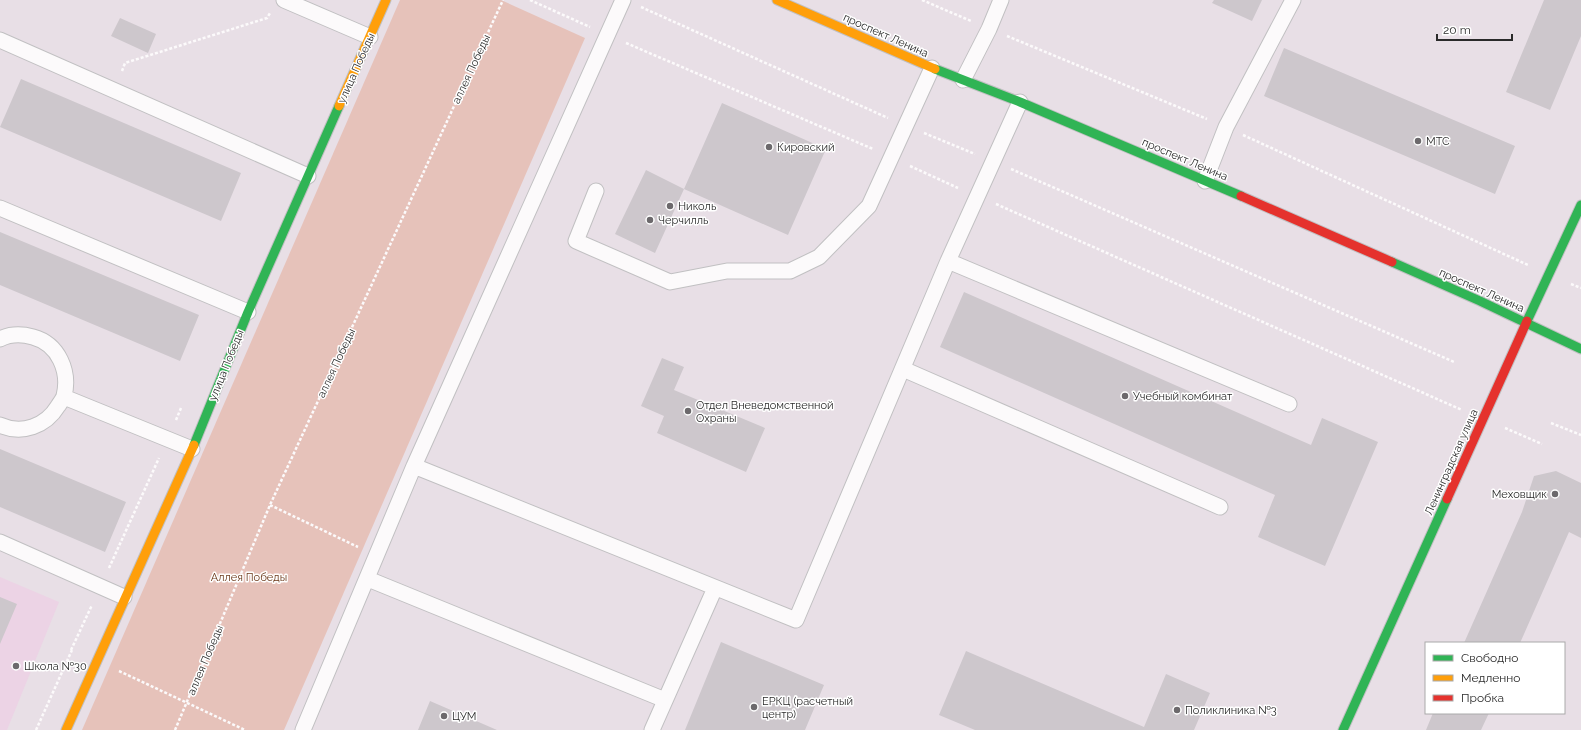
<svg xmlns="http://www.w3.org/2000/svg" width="1581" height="730" font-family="Raleway,sans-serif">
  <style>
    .education { fill: #ecd3e5 }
    .green { fill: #e6c2ba }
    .building { fill: #cdc7cc }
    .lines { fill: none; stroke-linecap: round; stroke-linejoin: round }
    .lane-casing { stroke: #c1c0c2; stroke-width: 17 }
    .fast-casing { stroke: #c1c0c2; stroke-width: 11 }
    .slow-casing { stroke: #c1c0c2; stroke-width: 11 }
    .jam-casing { stroke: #c1c0c2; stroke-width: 11 }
    .path { stroke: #fcfafb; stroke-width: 2.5; stroke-dasharray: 3 2; stroke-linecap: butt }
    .lane { stroke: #fcfafb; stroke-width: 15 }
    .fast { stroke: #30b455; stroke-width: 9 }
    .slow { stroke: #ff9f0a; stroke-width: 9 }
    .jam { stroke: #e5322d; stroke-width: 9 }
    .poi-dot { fill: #6c696c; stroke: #fff; stroke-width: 1.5 }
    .labels { text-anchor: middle; stroke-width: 3; stroke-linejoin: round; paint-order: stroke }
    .street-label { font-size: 11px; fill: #2a2a2a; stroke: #fff }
    .poi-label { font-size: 11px; fill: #2a2a2a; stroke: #fff; text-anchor: start }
    .park-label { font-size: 11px; fill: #693718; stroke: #fff }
  </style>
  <rect width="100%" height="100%" fill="#e8dfe6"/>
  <path class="education" d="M 0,577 L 59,602 L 7,730 L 0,730 Z"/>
  <path class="green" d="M 400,0 L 501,0 L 585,38 L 284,730 L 82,730 Z"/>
  <path class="building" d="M 1214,0 L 1262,0 L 1252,21 L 1212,3 Z
    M 1544,0 L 1581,0 L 1581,36 L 1550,110 L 1506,92 Z
    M 120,18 L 156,34 L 148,53 L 111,36 Z
    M 1284,48 L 1515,146 L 1495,194 L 1264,96 Z
    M 21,79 L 241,173 L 221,221 L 0,127 Z
    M 722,103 L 826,149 L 788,235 L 684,189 L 655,253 L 615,234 L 646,170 L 684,189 Z
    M 0,232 L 199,315 L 180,361 L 0,285 Z
    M 964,292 L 1311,445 L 1322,418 L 1378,442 L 1325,566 L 1258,537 L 1275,495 L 940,347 Z
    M 662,358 L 684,367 L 674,390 L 765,428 L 746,472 L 657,433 L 664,416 L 641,406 Z
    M 0,449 L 126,502 L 105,552 L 0,507 Z
    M 1556,471 L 1581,483 L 1581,538 L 1569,532 L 1520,643 L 1464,643 L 1522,512 L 1534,476 Z
    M 0,597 L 17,604 L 0,644 Z
    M 721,642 L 824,685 L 805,730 L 685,730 Z
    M 966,651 L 1144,727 L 1166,674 L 1210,693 L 1194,730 L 975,730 L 939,715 Z
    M 430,701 L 497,730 L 418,730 Z
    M 1433,713 L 1489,713 L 1481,730 L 1426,730 Z"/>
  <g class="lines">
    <g class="lane-casing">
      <path id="lane" d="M 284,0 L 370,37
        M 0,40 L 308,176
        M 963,80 L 989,29 L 1001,0
        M 1205,181 L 1226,127 L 1293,0
        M 596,191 L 576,241 L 670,282 L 727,271 L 790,271 L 819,257 L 869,206 L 932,68
        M 0,208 L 248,312
        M 948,261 L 1289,404
        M 0,339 C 10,334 22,334 33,337 C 59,344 70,372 64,396 C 63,399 60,403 58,406 C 46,426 22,435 0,425
        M 903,369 L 1220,507
        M 64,397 L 192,449
        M 414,466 L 796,620 L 948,261 L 1020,102
        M 0,542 L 124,597
        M 368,579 L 665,700
        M 303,730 L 414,466 L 623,0
        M 652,730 L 715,588"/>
    </g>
    <g class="fast-casing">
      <path id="fast" d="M 935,69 L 1020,102 L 1241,196
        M 1392,262 L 1480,301 L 1581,349
        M 1527,321 L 1581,205
        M 194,445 L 248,312 L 339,106
        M 1343,730 L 1447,499"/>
    </g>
    <g class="slow-casing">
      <path id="slow" d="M 777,0 L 935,69
        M 339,106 L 386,0
        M 66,730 L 194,445"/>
    </g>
    <g class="jam-casing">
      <path id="jam" d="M 1241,196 L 1392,262
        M 1447,499 L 1527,321"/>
    </g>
    <path class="path" d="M 530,0 L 590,27
      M 922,0 L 971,21
      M 641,7 L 888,118
      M 1007,36 L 1207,119
      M 626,43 L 873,149
      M 122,71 L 125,63 L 267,18 L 270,13
      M 924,133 L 975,154
      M 1243,135 L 1528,265
      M 910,166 L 958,188
      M 1011,169 L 1454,362
      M 996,204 L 1462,410
      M 1571,284 L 1581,288
      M 176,420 L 181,408
      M 1551,423 L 1581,435
      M 1505,428 L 1542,444
      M 270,505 L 358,547
      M 109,568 L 159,458
      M 71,650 L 92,605
      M 119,671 L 245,730
      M 36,730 L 72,650
      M 175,730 L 270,505 L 503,0"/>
    <use href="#lane" class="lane"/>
    <use href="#fast" class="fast"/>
    <use href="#slow" class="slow"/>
    <use href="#jam" class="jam"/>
  </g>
  <g class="poi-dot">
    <circle cx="1418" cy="141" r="4"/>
    <circle cx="769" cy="147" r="4"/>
    <circle cx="670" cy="206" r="4"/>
    <circle cx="650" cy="220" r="4"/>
    <circle cx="1125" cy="396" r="4"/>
    <circle cx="688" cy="411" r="4"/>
    <circle cx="1555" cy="494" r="4"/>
    <circle cx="16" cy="666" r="4"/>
    <circle cx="754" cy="707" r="4"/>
    <circle cx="1177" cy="710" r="4"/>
    <circle cx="444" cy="716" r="4"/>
  </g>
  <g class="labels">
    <g class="street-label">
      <text transform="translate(886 35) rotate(24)" y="4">проспект Ленина</text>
      <text transform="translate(356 68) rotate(-66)" y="4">улица Победы</text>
      <text transform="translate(471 69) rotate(-65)" y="4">аллея Победы</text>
      <text transform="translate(1185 159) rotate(23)" y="4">проспект Ленина</text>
      <text transform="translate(1482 290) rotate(24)" y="4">проспект Ленина</text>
      <text transform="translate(336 363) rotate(-65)" y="4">аллея Победы</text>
      <text transform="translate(226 365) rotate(-68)" y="4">улица Победы</text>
      <text transform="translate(1451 462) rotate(-66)" y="4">Ленинградская улица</text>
      <text transform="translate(205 660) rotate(-67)" y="4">аллея Победы</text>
    </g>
    <g class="poi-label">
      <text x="1426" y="145">МТС</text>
      <text x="777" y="151">Кировский</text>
      <text x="678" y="210">Николь</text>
      <text x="658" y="224">Черчилль</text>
      <text x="1133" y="400">Учебный комбинат</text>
      <text x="696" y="409">Отдел Вневедомственной<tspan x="696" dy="13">Охраны</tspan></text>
      <text x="1547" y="498" text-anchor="end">Меховщик</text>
      <text x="24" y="670">Школа №30</text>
      <text x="762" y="705">ЕРКЦ (расчетный<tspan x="762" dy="13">центр)</tspan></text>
      <text x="1185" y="714">Поликлиника №3</text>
      <text x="452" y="720">ЦУМ</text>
    </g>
    <g class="park-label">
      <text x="249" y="581">Аллея Победы</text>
    </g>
  </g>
  <rect x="1425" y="642" width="140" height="72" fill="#ffffff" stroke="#aaaaaa"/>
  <rect x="1433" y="655" width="20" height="6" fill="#30b455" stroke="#aaaaaa"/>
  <text x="1461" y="662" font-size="12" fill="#2a2a2a">Свободно</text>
  <rect x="1433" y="675" width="20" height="6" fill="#ff9f0a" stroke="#aaaaaa"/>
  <text x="1461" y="682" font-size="12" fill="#2a2a2a">Медленно</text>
  <rect x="1433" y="695" width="20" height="6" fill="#e5322d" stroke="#aaaaaa"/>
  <text x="1461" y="702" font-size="12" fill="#2a2a2a">Пробка</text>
  <path d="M1437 34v6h75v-6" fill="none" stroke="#2a2a2a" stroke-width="2"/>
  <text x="1443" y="34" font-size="12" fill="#2a2a2a" stroke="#ffffff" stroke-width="3" paint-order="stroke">20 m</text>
</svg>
